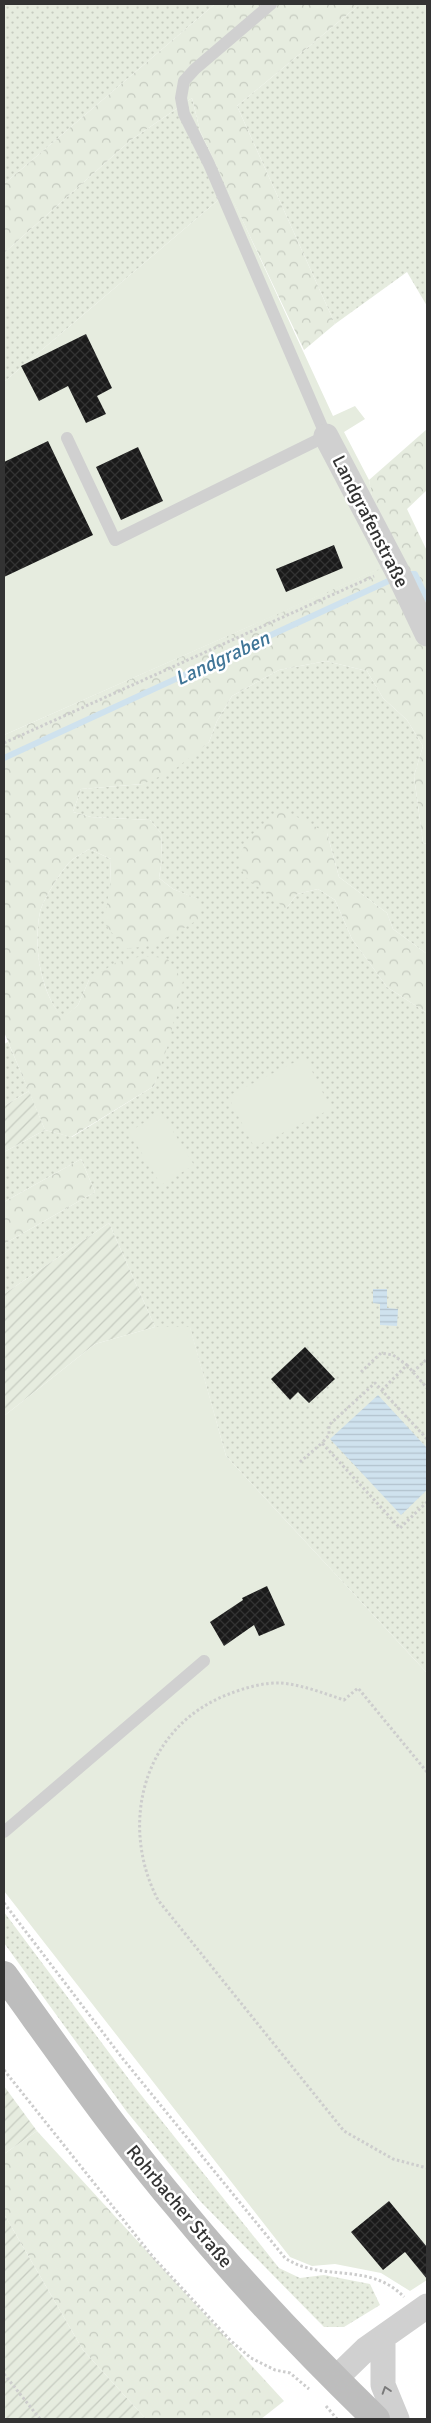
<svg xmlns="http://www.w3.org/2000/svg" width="431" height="2423" font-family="Signika,sans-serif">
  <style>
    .grass { fill: url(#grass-dots) }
    .forest { fill: url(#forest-crowns) }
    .garden { fill: url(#garden-furrows) }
    .pitch { fill: #e6ecdf }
    .water { fill: url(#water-rules) }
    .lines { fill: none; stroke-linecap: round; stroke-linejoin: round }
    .stream { stroke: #cfe2ee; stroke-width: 6 }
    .building { fill: url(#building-cross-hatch) }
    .path { stroke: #cdcdcd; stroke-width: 3; stroke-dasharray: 2.5 2.5; stroke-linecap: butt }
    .service { stroke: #d0d0d0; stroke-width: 12 }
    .minor { stroke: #d0d0d0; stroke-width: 25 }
    .secondary { stroke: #bdbdbd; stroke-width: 28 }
    .oneway { stroke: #7a7a7a }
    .labels { text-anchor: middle; stroke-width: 5; stroke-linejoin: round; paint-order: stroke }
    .street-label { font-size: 19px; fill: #333; stroke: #fff }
    .water-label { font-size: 20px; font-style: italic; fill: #3f7597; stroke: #fff }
  </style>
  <defs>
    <pattern id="grass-dots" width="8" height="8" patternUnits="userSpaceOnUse" patternTransform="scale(1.25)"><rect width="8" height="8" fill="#e6ecdf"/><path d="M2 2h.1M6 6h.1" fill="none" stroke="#c6cbc0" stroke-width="1.8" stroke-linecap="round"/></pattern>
    <pattern id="forest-crowns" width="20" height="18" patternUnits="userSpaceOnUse" patternTransform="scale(1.25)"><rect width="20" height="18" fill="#e6ecdf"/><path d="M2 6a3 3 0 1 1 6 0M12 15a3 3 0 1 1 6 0" fill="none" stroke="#c6cbc0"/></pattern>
    <pattern id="garden-furrows" width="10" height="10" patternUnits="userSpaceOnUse" patternTransform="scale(1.25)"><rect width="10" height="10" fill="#e6ecdf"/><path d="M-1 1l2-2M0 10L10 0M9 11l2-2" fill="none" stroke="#c6cbc0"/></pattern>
    <pattern id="water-rules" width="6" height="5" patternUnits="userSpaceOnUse" patternTransform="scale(1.25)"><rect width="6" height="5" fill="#cfe2ee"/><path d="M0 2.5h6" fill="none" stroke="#b2c2cd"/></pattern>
    <pattern id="building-cross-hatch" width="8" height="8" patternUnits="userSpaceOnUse" patternTransform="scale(1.25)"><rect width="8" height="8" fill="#1a1a1a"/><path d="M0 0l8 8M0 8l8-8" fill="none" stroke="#333"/></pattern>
  </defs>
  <rect width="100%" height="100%" fill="#fff"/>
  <path class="grass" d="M 4,4 L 215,4 L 4,184 Z
    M 360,4 L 427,4 L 427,306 L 407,272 L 335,324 L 237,106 Z
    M 192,98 L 200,131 L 229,191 L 4,382 L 4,253 L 131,140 Z
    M 326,661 L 367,671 L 383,698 L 407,720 L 423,746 L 414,776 L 423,843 L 427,844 L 427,954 L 393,929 L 387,913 L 339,877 L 327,833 L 286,909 L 297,894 L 318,889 L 335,900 L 352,939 L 387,987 L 427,1013 L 427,1673 L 226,1456 L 190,1328 L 155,1327 L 109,1223 L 4,1294 L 4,1244 L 95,1192 L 81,1159 L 4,1202 L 4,1152 L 45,1130 L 72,1137 L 154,1086 L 158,1072 L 89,980 L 78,1005 L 63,1019 C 40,992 33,945 40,912 C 42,902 60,873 67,865 C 72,858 82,854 89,849 L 111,859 L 110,884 L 200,900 L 173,889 L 159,878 L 162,859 L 161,833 L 150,820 L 91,817 L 73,812 L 81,789 L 143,784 L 209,742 L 217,721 L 232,696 L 279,670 Z
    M 8,1042 L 29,1091 L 4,1106 L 4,1044 Z
    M 4,1912 L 134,2086 L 279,2268 L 300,2278 L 324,2275 L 370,2284 L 380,2305 L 344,2327 L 324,2327 L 200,2201 L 127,2112 L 4,1943 Z"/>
  <path class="forest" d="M 215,4 L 360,4 L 237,106 L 335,324 L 304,350 L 200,131 L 192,98 L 131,140 L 4,253 L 4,184 Z
    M 427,429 L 427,490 L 407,509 L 427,551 L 427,844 L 423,843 L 414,776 L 423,746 L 407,720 L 383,698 L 367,671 L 326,661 L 279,670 L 232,696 L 217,721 L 209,742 L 174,770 L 143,784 L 81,789 L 73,812 L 91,817 L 150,820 L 161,833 L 162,859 L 159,878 L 173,889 L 201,900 L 201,918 L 155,945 L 125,949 L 104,923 L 110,884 L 111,859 L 89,849 C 82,854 72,858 67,865 C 60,873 42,902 40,912 C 33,945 40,993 63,1018 L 78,1005 L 89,980 L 115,963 L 142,956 L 167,958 L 183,981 L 169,1042 L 154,1086 L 71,1137 L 45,1130 L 4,1032 L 4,735 L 385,566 L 369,480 Z
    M 282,809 L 327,833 L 339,877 L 387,913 L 393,929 L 427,954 L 427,1013 L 387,987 L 352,939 L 335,900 L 318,889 L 297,894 L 286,909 L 244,876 L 239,856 L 249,837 Z
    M 81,1159 L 95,1192 L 4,1244 L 4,1202 Z
    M 37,2131 L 284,2401 L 261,2419 L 146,2419 L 83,2350 L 4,2214 L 4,2154 Z"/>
  <path class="garden" d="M 29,1091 L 45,1130 L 4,1152 L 4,1106 Z
    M 109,1223 L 155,1327 L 95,1344 L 4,1416 L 4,1294 Z
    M 4,2086 L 37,2131 L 4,2154 Z
    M 4,2214 L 83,2350 L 146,2419 L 4,2419 Z"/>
  <path class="pitch" d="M 229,191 L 333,416 L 355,406 L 365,419 L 344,432 L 369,480 L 386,566 L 4,735 L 4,382 Z
    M 305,1057 L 331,1109 L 254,1147 L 228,1096 Z
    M 161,1112 L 194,1165 L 161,1185 L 129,1132 Z
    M 155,1327 L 190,1327 L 226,1456 L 427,1673 L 427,2280 L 410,2291 L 381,2273 L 335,2264 L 312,2266 L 290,2257 L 4,1891 L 4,1416 L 95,1344 Z"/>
  <path class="water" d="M 373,1289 L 387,1289 L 387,1308 L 398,1309 L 397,1326 L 380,1325 L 380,1304 L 373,1303 Z
    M 378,1395 L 427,1448 L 427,1490 L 401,1515 L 330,1439 Z"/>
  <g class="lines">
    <path class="stream" d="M 405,574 L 415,574 L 427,599
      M 4,758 L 395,578"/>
  </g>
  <path class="building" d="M 86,334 L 112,388 L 97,396 L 106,414 L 86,423 L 68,386 L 39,401 L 21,366 Z
    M 48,441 L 93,535 L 4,577 L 4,462 Z
    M 138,447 L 163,501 L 121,520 L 96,467 Z
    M 334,545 L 343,568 L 286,592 L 276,569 Z
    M 305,1347 L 335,1379 L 309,1403 L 298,1392 L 290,1400 L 271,1379 Z
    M 267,1586 L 285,1625 L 259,1636 L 254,1625 L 224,1646 L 210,1622 L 243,1600 L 242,1598 Z
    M 389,2201 L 427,2247 L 427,2279 L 405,2252 L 383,2270 L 351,2232 Z"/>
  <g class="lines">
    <path class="path" d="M 4,743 L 374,576
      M 361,1372 L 381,1353 L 393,1355 L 407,1365
      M 413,1372 L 427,1359
      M 382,1390 L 407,1365 L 427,1388
      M 427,1439 L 375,1383 L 329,1425 L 329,1435 L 322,1443 L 400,1528 L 427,1502
      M 300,1462 L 322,1443
      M 427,1772 L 358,1688 L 344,1700 C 323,1693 303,1685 281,1683 C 265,1682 244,1688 229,1694 C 144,1726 118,1823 158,1900 L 344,2131 L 393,2159 L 427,2168
      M 4,1903 L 123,2059 L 285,2258 C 323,2283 369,2261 404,2297
      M 4,2070 L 153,2257 L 231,2341 L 251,2358 L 275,2370 L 290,2373 L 309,2389
      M 4,2374 L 40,2419
      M 326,2406 L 337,2419"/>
    <path class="service" d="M 67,438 L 115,540 L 326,436 L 209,164 L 184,114 L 181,98 L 184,81 L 195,69 L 271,4
      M 4,1832 L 204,1661"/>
    <path class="minor" d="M 326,436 L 397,571 L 427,634
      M 383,2337 L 383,2385 L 397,2419
      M 335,2379 L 366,2349 L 427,2306"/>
    <path class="secondary" d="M 4,1975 C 62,2055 118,2136 182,2211 C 242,2284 308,2353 376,2419"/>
  </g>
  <defs><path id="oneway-chevron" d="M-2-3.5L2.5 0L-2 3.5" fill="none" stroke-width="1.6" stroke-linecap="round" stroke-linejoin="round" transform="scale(1.25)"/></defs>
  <use class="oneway" href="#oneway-chevron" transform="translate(386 2390) rotate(-108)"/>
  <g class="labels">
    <g class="street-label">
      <text transform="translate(371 521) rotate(63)" y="7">Landgrafenstraße</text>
      <text transform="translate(180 2206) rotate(50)" y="7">Rohrbacher Straße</text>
    </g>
    <g class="water-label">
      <text transform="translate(222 658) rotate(-25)" y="7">Landgraben</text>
    </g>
  </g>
  <rect width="431" height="2423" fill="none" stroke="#333333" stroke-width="10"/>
</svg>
